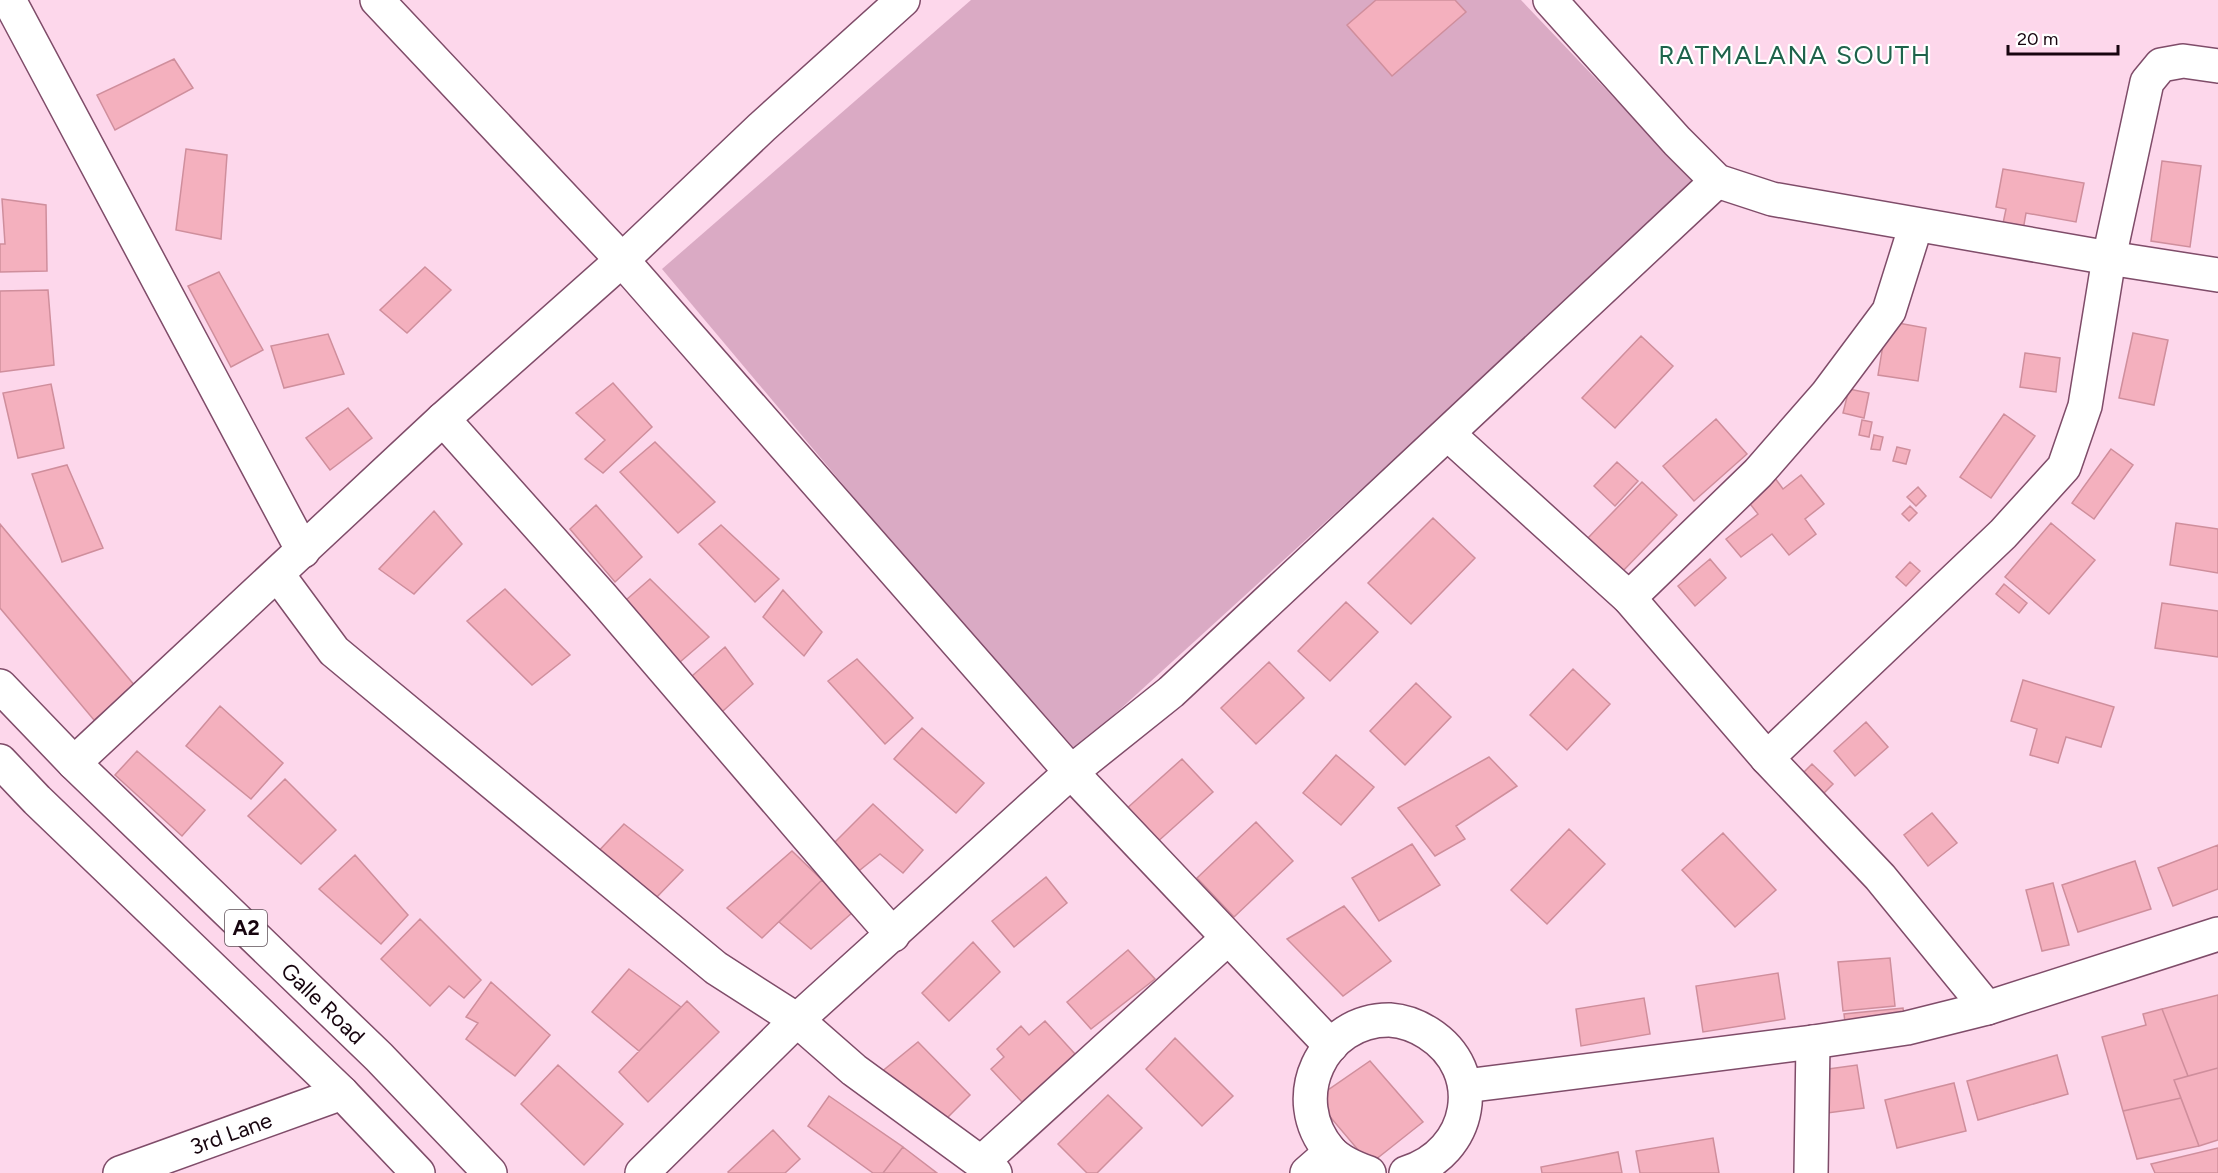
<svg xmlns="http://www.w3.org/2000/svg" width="2218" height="1173" font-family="Figtree,sans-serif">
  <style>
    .green { fill: #daaac4 }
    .building { fill: #f4b0be; stroke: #cf8e9c; stroke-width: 1.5 }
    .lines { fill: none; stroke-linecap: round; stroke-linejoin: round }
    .minor-casing { stroke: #7f4c69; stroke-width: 36 }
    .highway-casing { stroke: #7f4c69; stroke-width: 36 }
    .minor { stroke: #fff; stroke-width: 33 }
    .highway { stroke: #fff; stroke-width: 33 }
    .labels { text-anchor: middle; stroke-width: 4.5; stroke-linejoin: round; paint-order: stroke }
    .shield { fill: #fff; stroke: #5d5057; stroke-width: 1.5 }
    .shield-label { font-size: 21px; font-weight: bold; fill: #17050f }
    .street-label { font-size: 22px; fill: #17050f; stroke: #fff }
    .quarter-label { font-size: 26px; letter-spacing: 1.5px; fill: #1e634b; stroke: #fff }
  </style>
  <rect width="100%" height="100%" fill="#fdd7eb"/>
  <path class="green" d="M 971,0 L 1521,0 L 1696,184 L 1070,755 L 662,269 Z"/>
  <path class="building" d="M 1376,0 L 1455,0 L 1466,12 L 1392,76 L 1347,25 Z
    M 174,59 L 193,88 L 115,130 L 97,95 Z
    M 186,149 L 227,155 L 221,239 L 176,230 Z
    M 2162,161 L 2201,166 L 2190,247 L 2151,241 Z
    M 2003,169 L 2084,183 L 2076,222 L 2026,213 L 2022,236 L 2001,233 L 2006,209 L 1996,207 Z
    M 2,199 L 46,205 L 47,271 L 0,272 L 0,244 L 5,244 Z
    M 425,267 L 451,290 L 407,333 L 380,310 Z
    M 219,272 L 263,350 L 231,367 L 188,286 Z
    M 48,290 L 54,365 L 0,372 L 0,291 Z
    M 1887,321 L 1926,328 L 1918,381 L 1878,375 Z
    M 2133,333 L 2168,340 L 2154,405 L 2119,398 Z
    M 328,334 L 344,374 L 284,388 L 271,346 Z
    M 1641,336 L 1673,366 L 1615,428 L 1582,398 Z
    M 2025,353 L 2060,358 L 2056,392 L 2020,387 Z
    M 613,383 L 652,427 L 603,473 L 585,459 L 605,440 L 576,413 Z
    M 51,384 L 64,448 L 18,458 L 3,393 Z
    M 1849,389 L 1869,393 L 1864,418 L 1843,413 Z
    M 348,408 L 372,438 L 330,470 L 306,438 Z
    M 2004,414 L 2035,436 L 1991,498 L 1960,477 Z
    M 1716,419 L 1747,454 L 1694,501 L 1663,466 Z
    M 1862,420 L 1872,422 L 1869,437 L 1859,435 Z
    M 1874,435 L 1883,437 L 1880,450 L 1871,449 Z
    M 655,442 L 715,502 L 678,533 L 620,472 Z
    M 1897,447 L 1910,450 L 1906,464 L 1893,461 Z
    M 2111,449 L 2133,465 L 2094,519 L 2072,503 Z
    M 1617,462 L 1638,481 L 1615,506 L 1594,486 Z
    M 67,465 L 103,548 L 62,562 L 32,474 Z
    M 1801,475 L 1824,504 L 1805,519 L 1816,534 L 1789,555 L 1772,534 L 1741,557 L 1726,539 L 1758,514 L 1747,500 L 1775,478 L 1783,489 Z
    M 1642,482 L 1677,515 L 1621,573 L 1586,540 Z
    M 1918,487 L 1926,496 L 1916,506 L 1907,497 Z
    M 596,505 L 642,557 L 615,582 L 570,529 Z
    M 1910,506 L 1917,513 L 1909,521 L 1902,514 Z
    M 434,511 L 462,544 L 414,594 L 379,569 Z
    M 1433,518 L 1475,558 L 1411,624 L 1368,583 Z
    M 2051,523 L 2095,560 L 2049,614 L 2005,577 Z
    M 2176,523 L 2218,529 L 2218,573 L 2170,565 Z
    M 0,524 L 135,686 L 94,720 L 0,608 Z
    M 721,525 L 779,579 L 755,602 L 699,544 Z
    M 1710,559 L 1726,578 L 1695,606 L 1678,586 Z
    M 1910,562 L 1920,571 L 1906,586 L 1896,577 Z
    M 650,579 L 709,637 L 680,662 L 626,600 Z
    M 2004,584 L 2027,603 L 2019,613 L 1996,594 Z
    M 505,589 L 570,655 L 532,685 L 467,621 Z
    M 783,590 L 822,632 L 804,656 L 763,617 Z
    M 1346,602 L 1378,632 L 1330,681 L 1298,651 Z
    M 2162,603 L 2218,611 L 2218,657 L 2155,648 Z
    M 725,647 L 753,684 L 714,719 L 684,683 Z
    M 857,659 L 913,718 L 885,744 L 828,681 Z
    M 1269,662 L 1304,698 L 1256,744 L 1221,708 Z
    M 1573,669 L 1610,704 L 1567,750 L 1530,715 Z
    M 2023,680 L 2114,707 L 2101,747 L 2066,737 L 2058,763 L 2030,755 L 2037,729 L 2011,721 Z
    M 1416,683 L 1451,717 L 1405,765 L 1370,731 Z
    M 220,706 L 283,763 L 251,799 L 186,746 Z
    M 1866,722 L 1888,747 L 1855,776 L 1834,751 Z
    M 922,728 L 984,783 L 956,813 L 894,759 Z
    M 137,751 L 205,810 L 182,836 L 115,775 Z
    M 1336,755 L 1374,787 L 1341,825 L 1303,793 Z
    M 1489,757 L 1517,786 L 1456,826 L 1465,839 L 1435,856 L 1398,808 Z
    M 1182,759 L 1213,792 L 1155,844 L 1125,810 Z
    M 1812,764 L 1833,784 L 1819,798 L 1798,778 Z
    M 285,779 L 336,830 L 301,864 L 248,816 Z
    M 873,804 L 923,850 L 903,873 L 880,854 L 855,874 L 831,846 Z
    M 1932,813 L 1957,843 L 1928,866 L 1904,835 Z
    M 1256,822 L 1293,861 L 1234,917 L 1197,878 Z
    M 624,824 L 683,870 L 653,901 L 595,855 Z
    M 1569,829 L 1605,864 L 1547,924 L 1511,890 Z
    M 1723,833 L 1776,890 L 1735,927 L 1682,870 Z
    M 1412,844 L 1440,885 L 1379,921 L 1352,878 Z
    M 2218,845 L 2218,889 L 2173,906 L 2158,868 Z
    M 792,851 L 822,880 L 762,938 L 727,908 Z
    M 355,855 L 408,915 L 381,944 L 319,889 Z
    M 2135,861 L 2151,909 L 2078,932 L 2062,885 Z
    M 1046,877 L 1067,903 L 1014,947 L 992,921 Z
    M 822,880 L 853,912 L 811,949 L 779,922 Z
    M 2053,883 L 2069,945 L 2042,951 L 2026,890 Z
    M 1344,906 L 1391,961 L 1343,996 L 1287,939 Z
    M 420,919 L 481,980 L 464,998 L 449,986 L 430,1006 L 381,959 Z
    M 973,942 L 1000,972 L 949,1021 L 922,993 Z
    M 1128,950 L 1155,979 L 1091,1029 L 1067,1002 Z
    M 1890,958 L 1895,1006 L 1843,1011 L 1838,962 Z
    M 629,969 L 681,1007 L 639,1051 L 592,1012 Z
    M 1778,973 L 1785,1019 L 1703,1032 L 1696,986 Z
    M 491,982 L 550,1035 L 515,1076 L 466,1039 L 478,1023 L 466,1017 Z
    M 2218,995 L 2218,1068 L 2188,1076 L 2162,1009 Z
    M 1644,998 L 1650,1034 L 1581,1046 L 1576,1009 Z
    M 687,1001 L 719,1032 L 648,1102 L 619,1072 Z
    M 1903,1008 L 1905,1026 L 1846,1031 L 1844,1014 Z
    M 2162,1009 L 2188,1076 L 2174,1080 L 2181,1098 L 2123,1111 L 2102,1037 L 2146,1025 L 2143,1014 Z
    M 1045,1021 L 1075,1054 L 1022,1102 L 991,1069 L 1004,1057 L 997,1049 L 1021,1026 L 1029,1035 Z
    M 1175,1038 L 1233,1096 L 1202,1126 L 1146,1069 Z
    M 918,1042 L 970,1095 L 941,1124 L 880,1073 Z
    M 2057,1055 L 2068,1094 L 1978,1120 L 1967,1081 Z
    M 1370,1061 L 1423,1122 L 1370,1164 L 1315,1099 Z
    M 558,1065 L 623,1124 L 584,1165 L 521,1104 Z
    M 1857,1065 L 1864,1108 L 1820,1114 L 1814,1071 Z
    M 2218,1068 L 2218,1140 L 2199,1146 L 2174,1080 Z
    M 1954,1083 L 1966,1131 L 1897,1148 L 1885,1100 Z
    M 1108,1095 L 1142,1128 L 1097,1173 L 1087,1173 L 1058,1144 Z
    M 829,1096 L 903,1147 L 883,1173 L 873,1173 L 808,1126 Z
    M 2181,1098 L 2199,1146 L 2137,1159 L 2123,1111 Z
    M 773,1130 L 800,1159 L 785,1173 L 729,1173 L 728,1172 Z
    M 1713,1138 L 1719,1173 L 1640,1173 L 1636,1151 Z
    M 903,1147 L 937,1173 L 883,1173 Z
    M 2218,1148 L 2218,1173 L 2155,1173 L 2151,1164 Z
    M 1618,1152 L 1622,1173 L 1542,1173 L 1541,1167 Z"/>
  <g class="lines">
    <g class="minor-casing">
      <g id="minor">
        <path d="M 9,0 L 303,551"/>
        <path d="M 377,0 L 622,260 L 1071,772 L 1331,1046"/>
        <path d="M 1550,0 L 1677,141 L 1717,181 L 1772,199 L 2109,258 L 2218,275"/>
        <path d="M 443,419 L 602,597 L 850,886 L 893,935"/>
        <path d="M 1448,434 L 1629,598 L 1767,758 L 1880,877 L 1987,1008"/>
        <path d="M 278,575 L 334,651 L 716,968 L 797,1020 L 854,1070 L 995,1173"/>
        <path d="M 1629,598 L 1758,473 L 1827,394 L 1889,311 L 1916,225"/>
        <path d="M 1767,758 L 2003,534 L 2064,467 L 2085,406 L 2109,258 L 2147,82 L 2161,65 L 2183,61 L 2218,66"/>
        <path d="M 74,763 L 443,419 L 622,260 L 762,127 L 903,0"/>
        <path d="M 1465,1086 L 1813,1042 L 1907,1028 L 1987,1008 L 2218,934"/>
        <path d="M 982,1162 L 1228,938"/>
        <path id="s1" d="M 120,1173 L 342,1093"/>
        <path d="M 642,1173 L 797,1020 L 1071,772 L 1171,692 L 1717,181"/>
        <path d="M 1307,1173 L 1331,1152"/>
        <path d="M 1369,1173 C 1355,1168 1340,1162 1330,1151 C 1285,1099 1322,1019 1390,1020 C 1404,1021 1417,1026 1428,1033 C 1488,1071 1472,1153 1406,1173"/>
        <path d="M 1811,1173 L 1813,1042"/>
      </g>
    </g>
    <g class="highway-casing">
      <g id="highway">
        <path id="s2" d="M 0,686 L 74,763 L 379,1057 L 490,1173"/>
        <path d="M 0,761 L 37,800 L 342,1093 L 418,1173"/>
      </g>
    </g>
    <use href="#minor" class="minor"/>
    <use href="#highway" class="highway"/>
  </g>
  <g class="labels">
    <rect class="shield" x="225" y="910" width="42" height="36" rx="4.5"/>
    <g class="shield-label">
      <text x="246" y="935">A2</text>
    </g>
    <g class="street-label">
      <text dy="8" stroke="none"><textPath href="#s2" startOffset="453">Galle Road</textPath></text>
      <text dy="8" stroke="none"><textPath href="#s1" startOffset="118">3rd Lane</textPath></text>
    </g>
    <g class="quarter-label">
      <text x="1795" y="64">RATMALANA SOUTH</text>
    </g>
  </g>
  <path d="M2008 45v9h110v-9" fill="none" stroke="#17050f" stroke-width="3"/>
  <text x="2017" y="45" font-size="18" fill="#17050f" stroke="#ffffff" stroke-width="4.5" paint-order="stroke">20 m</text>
</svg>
